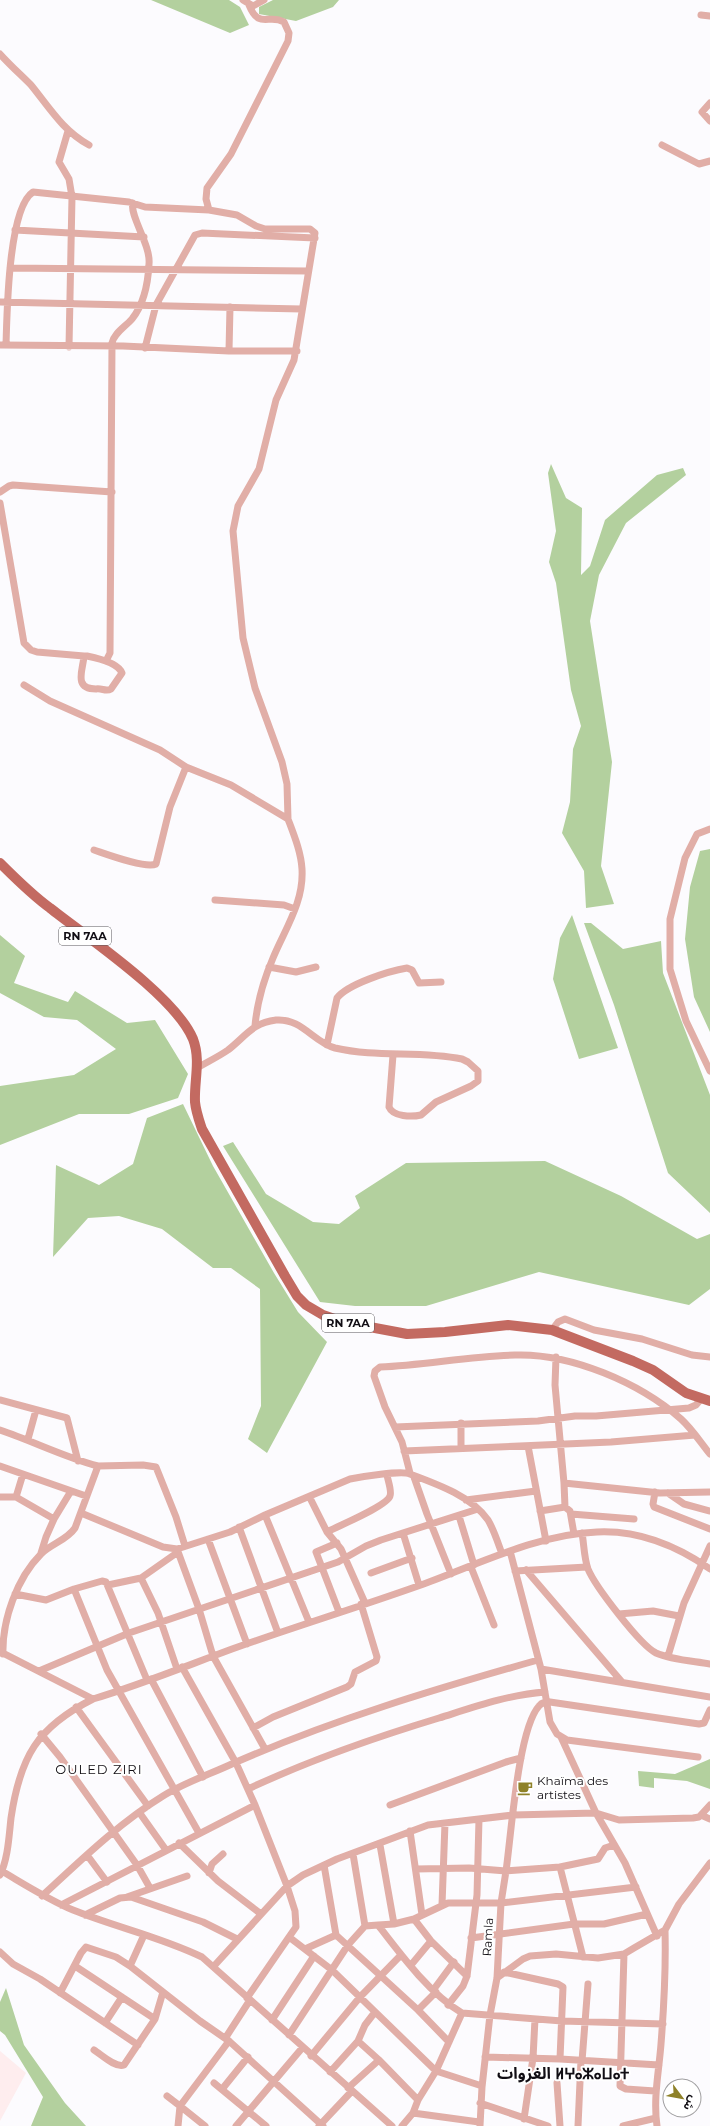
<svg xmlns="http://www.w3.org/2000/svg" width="710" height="2126" font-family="Montserrat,'Noto Sans Arabic','Noto Sans Tifinagh',sans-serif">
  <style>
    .medical { fill: #feedee }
    .forest { fill: #b3d09e }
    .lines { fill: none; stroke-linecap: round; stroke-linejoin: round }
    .minor { stroke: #e1aea7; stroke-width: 7 }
    .primary { stroke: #c36a61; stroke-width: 10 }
    .labels { text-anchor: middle; stroke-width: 4; stroke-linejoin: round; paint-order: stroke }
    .shield { fill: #fff; stroke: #58565a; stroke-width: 1 }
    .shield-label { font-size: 11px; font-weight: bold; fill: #110e14 }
    .poi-label { font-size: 12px; fill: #110e14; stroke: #fff; text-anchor: start }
    .street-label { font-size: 12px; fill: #110e14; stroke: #fff }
    .neighbourhood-label { font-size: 13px; letter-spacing: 1px; fill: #110e14; stroke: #fff }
    .district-label { font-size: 16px; font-weight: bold; fill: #110e14; stroke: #fff }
  </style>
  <rect width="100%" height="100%" fill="#fcfbfe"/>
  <path class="medical" d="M 0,2051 L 26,2073 L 0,2121 Z"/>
  <path class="forest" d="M 151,0 L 229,0 L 240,7 L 249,25 L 230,33 Z
    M 273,0 L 339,0 L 333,7 L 296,21 L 259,14 L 259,7 Z
    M 551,464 L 566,498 L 582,508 L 581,575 L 590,566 L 605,520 L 657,475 L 683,468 L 686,475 L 626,523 L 599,575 L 590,621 L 612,762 L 601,866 L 614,904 L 586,908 L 584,871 L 562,833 L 570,802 L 573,749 L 581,726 L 571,690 L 556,583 L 549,562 L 556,531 L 548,473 Z
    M 710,849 L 710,1032 L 694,997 L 685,939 L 690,887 L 700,851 Z
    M 572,915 L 618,1048 L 579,1059 L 553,979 L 560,938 Z
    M 584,923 L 591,923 L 623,949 L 661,941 L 663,973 L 710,1095 L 710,1213 L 668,1173 L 614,1005 Z
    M 0,935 L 25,956 L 14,983 L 68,1002 L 75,991 L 127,1023 L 155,1020 L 188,1074 L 178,1098 L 129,1114 L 79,1114 L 0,1145 L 0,1086 L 74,1075 L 116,1049 L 77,1020 L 44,1017 L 0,993 Z
    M 183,1104 L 213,1166 L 274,1273 L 298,1312 L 327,1342 L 267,1453 L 248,1439 L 261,1406 L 260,1289 L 231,1268 L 213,1268 L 162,1229 L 119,1216 L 88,1218 L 53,1257 L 56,1165 L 99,1185 L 133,1164 L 147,1118 Z
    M 233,1142 L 266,1194 L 313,1222 L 339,1224 L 360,1208 L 355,1196 L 406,1163 L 545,1161 L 621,1196 L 697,1239 L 710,1234 L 710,1289 L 689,1305 L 539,1272 L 426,1306 L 355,1306 L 320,1302 L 223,1146 Z
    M 710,1759 L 710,1789 L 687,1781 L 654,1778 L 654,1788 L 639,1786 L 638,1771 L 675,1774 Z
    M 6,1988 L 24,2045 L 65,2103 L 86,2126 L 31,2126 L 43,2097 L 5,2035 L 0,2031 L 0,2002 Z"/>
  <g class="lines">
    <path class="minor" d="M 243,0 L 253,6 L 264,0
      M 701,15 L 710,16
      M 0,54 C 10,65 21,75 31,85 C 49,107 63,131 89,145
      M 710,103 L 702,112 L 710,121
      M 68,131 L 59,162 L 69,179 L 72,197 L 69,347
      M 662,145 L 699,164 L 710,161
      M 209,210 L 206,199 L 207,188 L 231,154 L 288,41 L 289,33 L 284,22 C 269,13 259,30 249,5
      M 15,230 L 144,237
      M 10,268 L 308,271
      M 0,302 L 302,309
      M 0,345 L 123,346 L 229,351 L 297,351
      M 6,345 C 7,316 8,208 33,192 L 129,202 L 145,207 L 209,210 L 237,215 L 256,226 L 265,229 L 310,229 L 315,233 L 294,360 L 276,400 L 259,469 L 238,506 L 233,531 L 243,638 L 255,688 L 282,762 L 287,784 L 288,819
      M 145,348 L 156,305 L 195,235 L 202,233 L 315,238
      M 229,351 L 230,307
      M 0,492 L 9,486 L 13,485 L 112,492
      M 0,503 L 24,643 L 31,650 L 37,652 L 84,656 L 87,656 C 97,658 118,663 122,673 L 111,689 C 106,692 102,688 96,689 C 73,689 83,670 84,656
      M 106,661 L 110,653 L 112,343 C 114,333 125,327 132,319 C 144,304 148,284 149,264 C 151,245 129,215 133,203
      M 24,685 L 50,701 L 160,750 L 186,767 L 231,785 L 288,819 C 294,835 301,852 302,869 C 304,902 285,929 273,958 C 264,979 257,1003 255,1026
      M 710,829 L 697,834 L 685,858 L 670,919 L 670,969 L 686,1021 L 710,1071
      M 94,850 C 106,854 146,869 156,864 L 170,807 L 186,767
      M 215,900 L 284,905 L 295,909
      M 269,967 L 296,972 L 316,967
      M 327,1045 L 337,998 C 348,984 389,971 407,968 L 412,970 L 419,983 L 441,982
      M 197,1068 C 207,1062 218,1057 228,1050 C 246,1036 252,1023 276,1020 C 302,1018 313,1042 335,1048 C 378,1058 420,1050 462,1059 L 468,1062 L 478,1071 L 478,1081 L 471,1086 L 436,1102 L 421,1115 C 412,1117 393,1117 389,1107 L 393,1055
      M 552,1330 L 558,1322 L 565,1319 L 594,1330 L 642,1339 L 692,1355 L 710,1357
      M 556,1357 L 555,1385 L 564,1483 L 660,1493 L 710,1492
      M 0,1400 L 67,1418 L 78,1461
      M 395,1427 L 538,1421 L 575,1416 L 596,1416 L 689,1408 L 696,1405 L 701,1399
      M 0,1430 C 33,1441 64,1457 98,1466
      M 28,1439 L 36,1410
      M 528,1446 L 546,1541
      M 461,1448 L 461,1423
      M 404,1451 L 611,1442 L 695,1435
      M 0,1466 L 86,1496
      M 410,1473 L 402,1442 L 385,1407 L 374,1376 L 375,1371 L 380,1367 C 425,1365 470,1356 515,1355 C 571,1353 640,1383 681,1419 C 692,1429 701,1443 710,1454
      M 414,1477 L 427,1514 L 451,1574
      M 564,1483 L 565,1507
      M 655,1492 L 653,1504 L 654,1507 L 710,1529
      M 668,1493 L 684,1504 L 710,1511
      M 0,1497 L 16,1497 L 54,1519 L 46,1537 L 41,1553
      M 16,1497 L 23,1474
      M 310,1498 L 327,1532 L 341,1549 L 365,1603
      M 466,1500 L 536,1491
      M 540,1511 L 565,1507 L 570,1511 L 574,1534
      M 81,1513 L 163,1547 L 177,1549 L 230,1532 L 265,1515 L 350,1479 C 360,1477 402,1470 410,1474 C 437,1484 471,1496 488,1520 C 494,1530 498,1543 502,1554
      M 571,1514 L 634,1519
      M 265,1515 L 309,1622
      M 459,1516 L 474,1565
      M 54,1519 L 71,1491
      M 239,1527 L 278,1633
      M 327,1532 C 338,1526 387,1506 390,1496 C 392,1491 388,1481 387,1475
      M 403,1533 L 419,1585
      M 582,1533 C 584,1544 584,1558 588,1569 C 595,1586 640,1645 656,1653 C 672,1660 693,1661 710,1664
      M 208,1539 L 247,1644
      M 337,1543 L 316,1552 L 339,1612
      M 177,1549 L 199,1609 L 213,1656 L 265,1749
      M 510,1551 L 541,1669 L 550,1722 L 557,1734 L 567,1740 L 698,1757
      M 471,1567 L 494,1625
      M 526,1570 L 622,1682
      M 515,1571 L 587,1567
      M 371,1573 L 412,1558
      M 141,1578 L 158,1613 L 177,1669
      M 108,1585 L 141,1578 L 178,1552
      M 15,1594 L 46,1600 L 74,1589
      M 619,1614 L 653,1611 L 679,1616
      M 1,1652 L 93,1699
      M 3,1654 C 2,1620 17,1578 41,1554 C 51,1544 67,1540 75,1528 L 98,1466 L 143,1465 L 156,1467 L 176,1517 L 185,1546
      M 668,1656 L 684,1603 L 710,1546
      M 182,1667 L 236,1763 L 255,1805 L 287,1886 L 295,1911 L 296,1927 L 289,1937 L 332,1970 L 436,2071 L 482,2086
      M 541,1669 L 710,1697
      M 39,1671 L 129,1633 L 338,1562 L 366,1546 L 381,1540 L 478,1509
      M 151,1679 L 203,1777
      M 147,1680 L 106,1582 L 102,1581 L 74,1589 L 107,1670 L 199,1833
      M 76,1707 L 148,1806
      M 253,1728 L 273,1717 L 347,1687 L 351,1684 L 355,1672 L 376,1661 L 377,1657 L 361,1604
      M 41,1734 L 60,1757 L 137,1865 L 150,1888
      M 561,1737 L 596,1813 L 619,1820 L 693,1818 L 699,1817 L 710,1805
      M 248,1789 C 310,1760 373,1738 439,1718 C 474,1707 507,1695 545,1692
      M 390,1805 L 506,1762 L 521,1758
      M 139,1812 L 166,1850
      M 701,1815 L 710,1819
      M 410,1831 L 422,1915
      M 179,1843 L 218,1881 L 261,1914
      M 380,1845 L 394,1924
      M 353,1854 L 365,1926 L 378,1925 C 401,1955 430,1994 462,2013 L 436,2071 L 418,2100 L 413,2113
      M 87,1855 L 107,1882
      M 324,1865 L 336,1935 L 418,2010 L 449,2042
      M 560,1867 L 506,1871 C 511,1837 518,1729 539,1706 C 542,1702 546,1702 550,1702 L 699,1724 L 704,1723 L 710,1710
      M 416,1869 L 469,1868 L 506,1871 L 501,1903 L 497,1978 L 490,2015 L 482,2087 L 480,2126
      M 0,1870 C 24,1884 47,1899 73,1910 C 115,1927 161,1937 202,1957 L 392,2126
      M 209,1873 L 212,1864 L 223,1854
      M 0,1875 C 8,1859 9,1836 11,1818 C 20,1757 37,1727 93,1699 C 140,1685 186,1666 232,1649 C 294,1627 356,1608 418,1586 C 474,1566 537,1534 597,1532 C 638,1530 677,1546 710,1569
      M 42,1896 C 80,1861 119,1823 163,1796 C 185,1782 211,1774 234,1763 C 332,1720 435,1689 538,1660
      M 127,1897 L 187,1876
      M 61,1905 L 255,1805
      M 442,1905 L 445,1823
      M 85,1915 L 120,1898 L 131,1897 L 203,1922 L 237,1939
      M 414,1919 L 431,1941 L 467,1976
      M 378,1925 L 394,1924 L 414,1919 L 448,1903 L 501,1903 L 636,1887
      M 144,1935 L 130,1966 L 200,2021 L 229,2041
      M 471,1938 L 574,1924 L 604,1924 L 647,1914
      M 305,1949 L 336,1935
      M 0,1952 L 13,1964 L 40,1979 L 138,2045
      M 624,1954 L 620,2086 L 626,2089 L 655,2091
      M 583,1957 L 560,1867 L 598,1859 L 605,1848 L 614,1845
      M 411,1965 L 431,1941
      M 75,1966 L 155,2019
      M 214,1966 L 287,1886 L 303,1875 L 337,1859 L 428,1825 L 513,1815 L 596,1813 L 625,1863 L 657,1936
      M 504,1972 L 558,1984 L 563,1987 L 560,2059
      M 497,1978 L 523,1959 L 530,1956 L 556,1954 L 598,1958 L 624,1954 L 634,1948 L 665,1930 L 679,1904 L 710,1863
      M 434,1989 L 454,1962
      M 60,1993 L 81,1953 L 86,1947 L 116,1957 L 130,1966
      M 247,1998 L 289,1937
      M 448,2005 L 463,1986 L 467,1976 L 477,1895 L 479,1819
      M 418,2010 L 436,1992
      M 462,2013 L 562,2021 L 663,2024
      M 272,2020 L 314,1956
      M 105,2023 L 122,1997
      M 289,2035 L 348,1945 L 365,1926
      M 226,2037 L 250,2000
      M 358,2041 L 365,2025 L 375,2012
      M 94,2050 C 102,2055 115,2068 124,2065 L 155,2019 L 163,1992
      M 311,2056 L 360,1997 L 401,1955
      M 485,2057 L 560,2059 L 659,2065
      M 582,2061 L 588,1984
      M 330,2072 L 358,2041 L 379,2060
      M 214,2083 L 266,2126
      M 557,2083 L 560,2126
      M 223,2088 L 248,2057
      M 348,2088 L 379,2060 L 418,2100
      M 167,2096 L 180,2106 L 178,2126
      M 480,2103 L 548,2126
      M 524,2119 L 533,2058 L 535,2019
      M 205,2126 L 180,2106 L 229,2041 L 323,2126
      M 236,2126 L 303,2047
      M 319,2126 L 352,2091
      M 402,2126 L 413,2113 L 479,2122
      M 578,2126 L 581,2060
      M 623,2126 L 656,2118
      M 657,2126 C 653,2098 659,2071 661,2044 C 664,2006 666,1968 665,1930"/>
    <path class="primary" d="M 0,863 C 16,879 32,895 50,908 C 88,938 175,996 193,1039 C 201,1060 194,1081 195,1102 C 196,1112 199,1120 202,1129 L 285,1276 L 297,1296 L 306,1305 L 323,1315 L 343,1322 L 407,1334 L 445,1332 L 508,1325 L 552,1330 L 633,1361 L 653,1370 L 686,1393 L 710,1401"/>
  </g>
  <defs>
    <g id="cafe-bare" transform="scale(1.2)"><path d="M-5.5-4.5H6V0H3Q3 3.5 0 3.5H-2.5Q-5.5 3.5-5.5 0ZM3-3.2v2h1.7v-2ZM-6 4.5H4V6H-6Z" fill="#8e8128" stroke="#fff" stroke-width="2.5" paint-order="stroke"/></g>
  </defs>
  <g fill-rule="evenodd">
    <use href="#cafe-bare" x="525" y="1788"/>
  </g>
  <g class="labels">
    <g class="shield">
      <rect x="59" y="927" width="52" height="18" rx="3"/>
      <rect x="322" y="1314" width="52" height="18" rx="3"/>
    </g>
    <g class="shield-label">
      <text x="85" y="940">RN 7AA</text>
      <text x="348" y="1327">RN 7AA</text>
    </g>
    <g class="poi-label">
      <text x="537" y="1785">Khaïma des<tspan x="537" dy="14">artistes</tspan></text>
    </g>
    <g class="street-label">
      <text transform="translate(488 1937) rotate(-87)" y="4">Ramla</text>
    </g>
    <g class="neighbourhood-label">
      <text x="99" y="1774">OULED ZIRI</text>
    </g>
    <g class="district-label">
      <text x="563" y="2079">الغزوات ⵍⵖⴰⵣⴰⵡⴰⵜ</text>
    </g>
  </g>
  <g transform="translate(682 2098) rotate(122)"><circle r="19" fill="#ffffff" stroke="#a09fa1"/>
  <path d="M0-3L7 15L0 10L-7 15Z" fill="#8e8128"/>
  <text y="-6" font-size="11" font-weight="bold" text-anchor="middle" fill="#110e14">ش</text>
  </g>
</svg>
